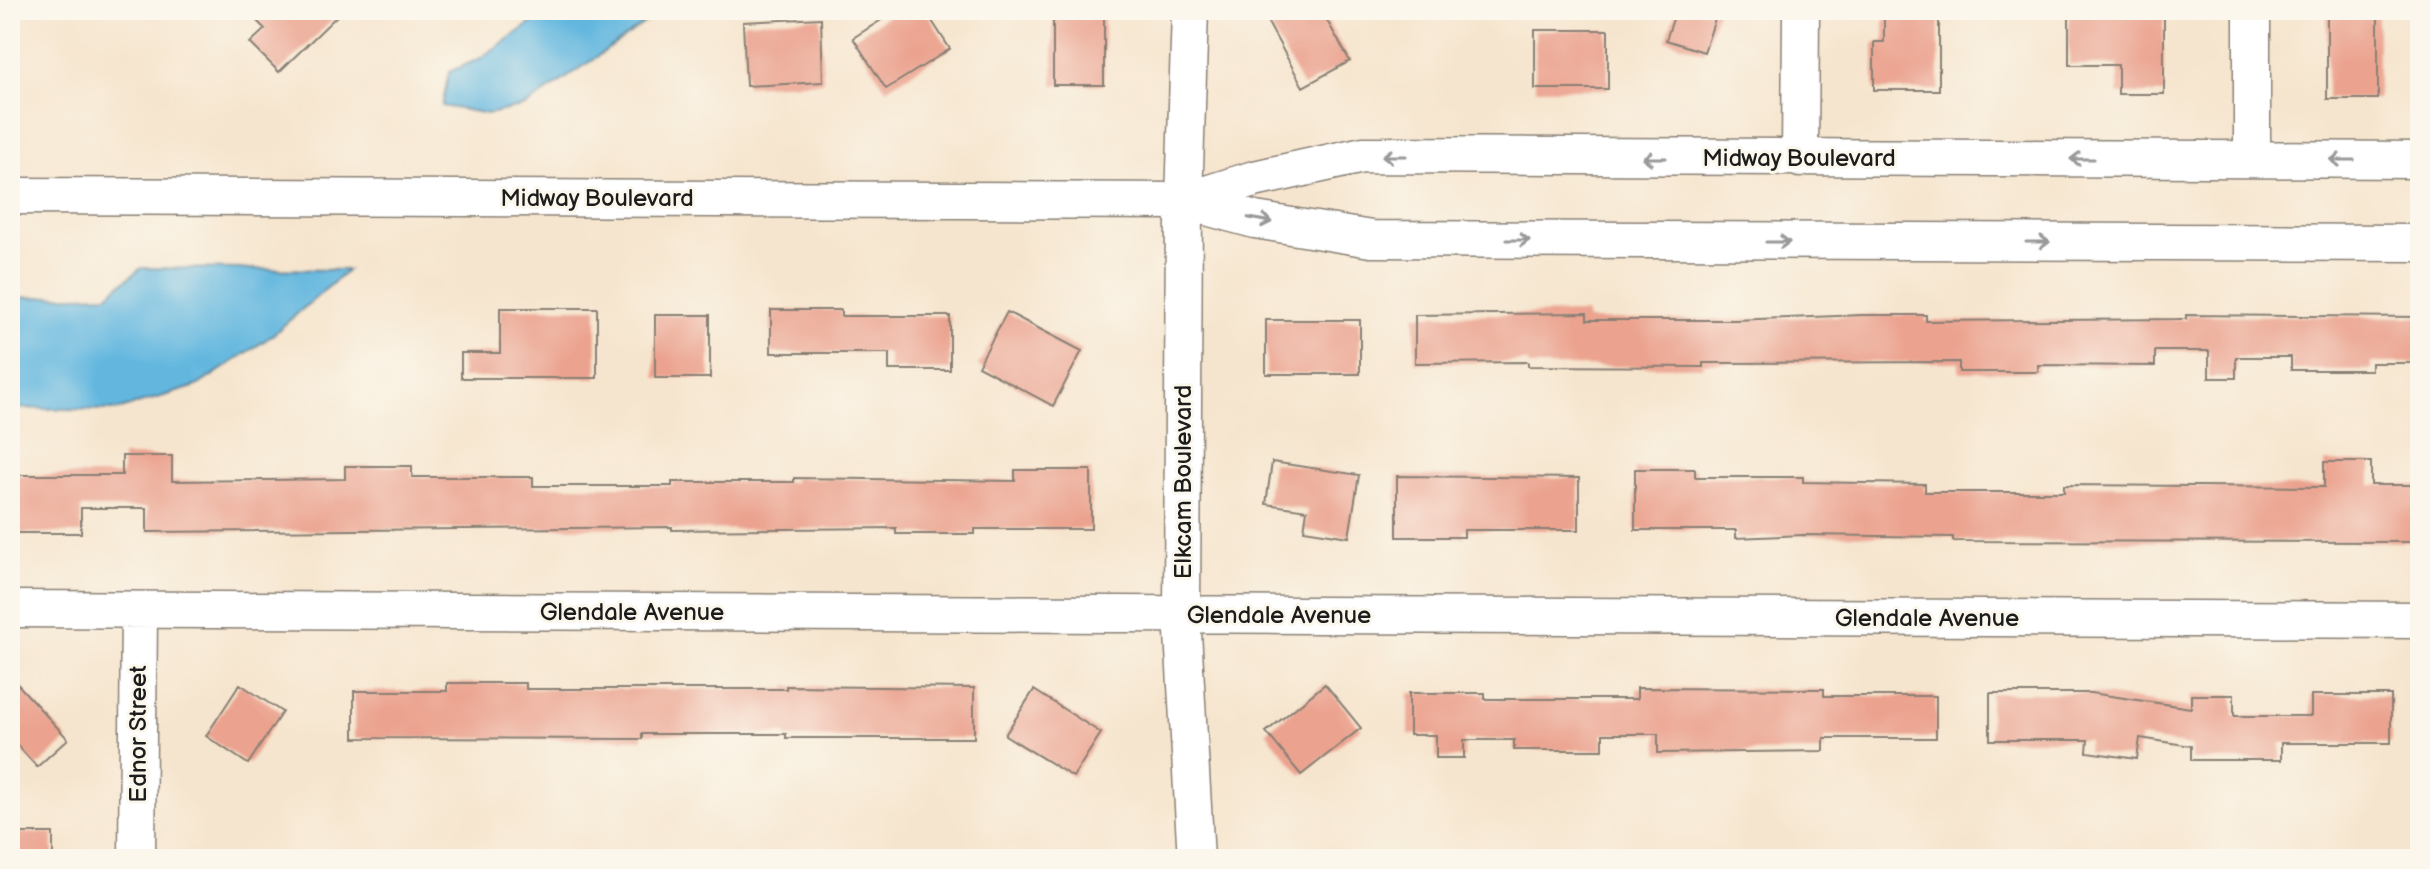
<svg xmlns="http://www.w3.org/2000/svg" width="2430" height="869" font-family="'Balsamiq Sans',sans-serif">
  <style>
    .water { fill: #63b7df; stroke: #406a7e; stroke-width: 2 }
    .building { fill: #eba38f }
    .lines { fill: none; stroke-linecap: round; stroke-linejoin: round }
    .minor-casing { stroke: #898075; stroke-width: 39 }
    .minor { stroke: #fff; stroke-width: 36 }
    .oneway { stroke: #999 }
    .labels { text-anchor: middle; stroke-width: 6; stroke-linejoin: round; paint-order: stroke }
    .street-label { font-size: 24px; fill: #1c1c1c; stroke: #fbf7ec }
  </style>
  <rect width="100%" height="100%" fill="#fbf7ec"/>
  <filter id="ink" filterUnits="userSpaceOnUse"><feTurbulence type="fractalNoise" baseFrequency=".0125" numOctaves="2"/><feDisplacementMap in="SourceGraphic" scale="16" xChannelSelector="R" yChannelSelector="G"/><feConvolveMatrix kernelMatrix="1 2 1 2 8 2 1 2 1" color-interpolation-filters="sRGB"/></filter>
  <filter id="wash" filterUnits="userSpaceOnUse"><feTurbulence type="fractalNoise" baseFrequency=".006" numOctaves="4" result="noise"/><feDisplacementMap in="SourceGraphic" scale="32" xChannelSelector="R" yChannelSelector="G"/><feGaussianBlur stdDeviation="1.8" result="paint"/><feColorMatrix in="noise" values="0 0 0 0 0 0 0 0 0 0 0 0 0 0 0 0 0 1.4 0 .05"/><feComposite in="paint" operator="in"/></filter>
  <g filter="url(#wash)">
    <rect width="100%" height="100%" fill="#f6e5ce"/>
    <path class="water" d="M 550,10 L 664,10 L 526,106 L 488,114 L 442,106 L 449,72 L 479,59 Z
      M 141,268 L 348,270 L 270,337 L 197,386 L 117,410 L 10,408 L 10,298 L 107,295 Z"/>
    <g id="blocks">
      <path class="building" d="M 246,10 L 343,10 L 279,72 L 250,43 L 265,29 Z
        M 897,10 L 925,10 L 950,49 L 886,89 L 853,38 Z
        M 1053,10 L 1104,10 L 1104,85 L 1053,85 Z
        M 1287,10 L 1321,10 L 1350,61 L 1303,87 L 1267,21 Z
        M 1676,10 L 1718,10 L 1704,52 L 1666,40 Z
        M 2069,10 L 2164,10 L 2164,94 L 2118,94 L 2118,65 L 2069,65 Z
        M 2327,16 L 2378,16 L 2378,99 L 2327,99 Z
        M 821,18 L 823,82 L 746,86 L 743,22 Z
        M 1884,18 L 1939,18 L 1939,90 L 1874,90 L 1874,42 L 1884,42 Z
        M 1535,30 L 1608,30 L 1608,89 L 1535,89 Z
        M 500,308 L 597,308 L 597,378 L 461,378 L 461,353 L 500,353 Z
        M 771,310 L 841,310 L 841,316 L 950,316 L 950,370 L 889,370 L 889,353 L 771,353 Z
        M 1007,312 L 1082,351 L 1053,406 L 978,366 Z
        M 1587,313 L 1587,320 L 1735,320 L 1862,315 L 1926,315 L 1926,321 L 2186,319 L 2186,315 L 2420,317 L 2420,363 L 2371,363 L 2371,370 L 2291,370 L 2291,357 L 2236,357 L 2236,378 L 2209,378 L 2209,351 L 2155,351 L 2155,366 L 2038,365 L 2038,372 L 1959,372 L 1959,362 L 1703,363 L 1703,367 L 1528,366 L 1528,362 L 1415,363 L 1415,315 Z
        M 655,315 L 710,315 L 710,378 L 655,378 Z
        M 1266,320 L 1360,320 L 1360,374 L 1266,374 Z
        M 122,456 L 172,456 L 172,481 L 345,479 L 345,466 L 412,466 L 412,477 L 533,477 L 533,486 L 672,486 L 672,482 L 794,482 L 794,478 L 1015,481 L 1015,470 L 1091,470 L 1091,529 L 975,529 L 975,534 L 896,534 L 896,528 L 672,530 L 672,527 L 147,532 L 147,508 L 81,508 L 81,533 L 13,533 L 13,475 L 122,475 Z
        M 1272,462 L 1359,475 L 1349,537 L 1304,530 L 1307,510 L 1266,504 Z
        M 2324,462 L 2371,462 L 2371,485 L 2420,485 L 2420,542 L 1953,541 L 1953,537 L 1803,535 L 1736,538 L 1736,530 L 1635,530 L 1635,469 L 1695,469 L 1695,477 L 1803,477 L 1803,482 L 1925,484 L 1925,492 L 2064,492 L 2064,485 L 2324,487 Z
        M 1397,476 L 1579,478 L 1579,530 L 1464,530 L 1464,537 L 1397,537 Z
        M 10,676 L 68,739 L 37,767 L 10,737 Z
        M 447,683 L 526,683 L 526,689 L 786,689 L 786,686 L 974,688 L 974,738 L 786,738 L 786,734 L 642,734 L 642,739 L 354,738 L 354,691 L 447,691 Z
        M 240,684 L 282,712 L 248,764 L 206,736 Z
        M 1325,684 L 1361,728 L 1301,775 L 1266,732 Z
        M 1637,688 L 1824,689 L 1824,696 L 1936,696 L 1936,738 L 1824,738 L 1824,751 L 1658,753 L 1658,734 L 1603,734 L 1603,750 L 1514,750 L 1514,740 L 1464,740 L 1464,758 L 1436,758 L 1436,735 L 1409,735 L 1409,693 L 1485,693 L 1485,699 L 1637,699 Z
        M 1034,690 L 1101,733 L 1073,777 L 1005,735 Z
        M 1990,693 L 2091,693 L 2191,708 L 2191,695 L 2234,695 L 2234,716 L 2311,716 L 2311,695 L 2391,695 L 2391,743 L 2281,743 L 2281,760 L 2191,760 L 2191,746 L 2140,738 L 2137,759 L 2087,752 L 2088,740 L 1990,740 Z
        M 10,833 L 53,833 L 53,859 L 10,859 Z"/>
    </g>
  </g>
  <g filter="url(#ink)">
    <use href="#blocks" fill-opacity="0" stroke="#898075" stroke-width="2"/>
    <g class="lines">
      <g class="minor-casing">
        <path id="minor" d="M 1190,10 L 1184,201 L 1182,615 L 1196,859
          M 1800,159 L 1801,10
          M 2252,159 L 2252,10
          M 10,196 L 1184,201 L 1255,220 L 1371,239 L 2420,243
          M 1184,201 L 1254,179 L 1363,155 L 2420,160
          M 10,609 L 2420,620
          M 137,859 L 139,610"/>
      </g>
      <use href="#minor" class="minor"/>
    </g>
    <defs><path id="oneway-shaft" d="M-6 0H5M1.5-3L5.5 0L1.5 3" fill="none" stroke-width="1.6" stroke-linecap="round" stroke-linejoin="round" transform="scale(2)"/></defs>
    <g class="oneway">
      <use href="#oneway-shaft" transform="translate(1394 156) rotate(-180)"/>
      <use href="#oneway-shaft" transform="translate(1654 158) rotate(-180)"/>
      <use href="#oneway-shaft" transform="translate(2082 159) rotate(-180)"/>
      <use href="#oneway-shaft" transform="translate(2342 160) rotate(-180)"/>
      <use href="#oneway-shaft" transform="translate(1260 220) rotate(11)"/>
      <use href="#oneway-shaft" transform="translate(1518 240)"/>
      <use href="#oneway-shaft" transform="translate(1778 242)"/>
      <use href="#oneway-shaft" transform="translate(2038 242)"/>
    </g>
  </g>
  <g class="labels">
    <g class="street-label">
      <text x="1799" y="166">Midway Boulevard</text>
      <text x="597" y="206">Midway Boulevard</text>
      <text transform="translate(1183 482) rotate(-90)" y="8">Elkcam Boulevard</text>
      <text x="632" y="620">Glendale Avenue</text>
      <text x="1279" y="623">Glendale Avenue</text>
      <text x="1927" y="626">Glendale Avenue</text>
      <text transform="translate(138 734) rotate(-90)" y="8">Ednor Street</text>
    </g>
  </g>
  <rect width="2430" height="869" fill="none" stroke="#fbf7ec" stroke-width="40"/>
</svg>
